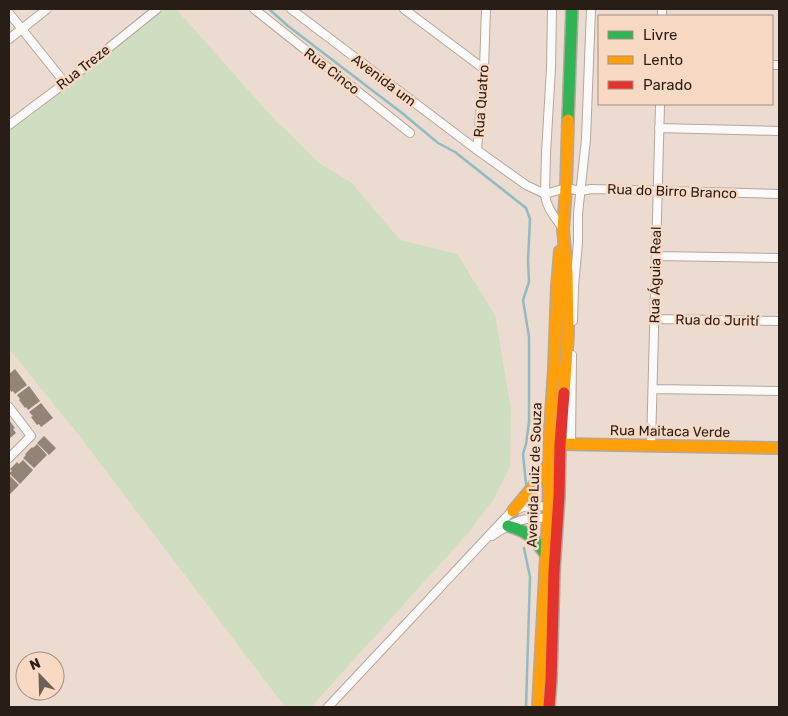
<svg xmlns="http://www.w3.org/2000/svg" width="788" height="716" font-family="Rubik,sans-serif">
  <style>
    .green { fill: #cfddc1 }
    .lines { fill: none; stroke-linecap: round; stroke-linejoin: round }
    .stream { stroke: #90bcc1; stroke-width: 2.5 }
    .building { fill: #938478 }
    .street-casing { stroke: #b4a79e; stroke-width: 10 }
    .fast-casing { stroke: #b4a79e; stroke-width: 14 }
    .slow-casing { stroke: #b4a79e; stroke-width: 14 }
    .jam-casing { stroke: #b4a79e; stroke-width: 14 }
    .street { stroke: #fcfaf8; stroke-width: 8 }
    .fast { stroke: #30b455; stroke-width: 11 }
    .slow { stroke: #ff9f0a; stroke-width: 11 }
    .jam { stroke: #e5322d; stroke-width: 11 }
    .labels { text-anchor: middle; stroke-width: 5; stroke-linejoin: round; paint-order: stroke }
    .street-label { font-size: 14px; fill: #291e16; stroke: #f8d9c4 }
  </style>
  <rect width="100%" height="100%" fill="#ecdbd0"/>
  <path class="green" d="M 165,9 L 176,9 L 273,118 L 319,163 L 352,183 L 400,240 L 457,254 L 495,315 L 511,410 L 510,467 L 495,497 L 469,532 L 311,707 L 285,707 L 78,434 L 9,349 L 9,123 Z"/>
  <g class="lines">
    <path class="stream" d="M 269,9 L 288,26 L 402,113 L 438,143 L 455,152 L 526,208 L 530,219 L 528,261 L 529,282 L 523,300 L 529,337 L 529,422 L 526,444 L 523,454 L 526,484
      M 524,548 L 530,577 L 526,707"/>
  </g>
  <path class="building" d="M 15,369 L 27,385 L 15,394 L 13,391 L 11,392 L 9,388 L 9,374 Z
    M 29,386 L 40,401 L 28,410 L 26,407 L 25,408 L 19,400 L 20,399 L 17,395 Z
    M 41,403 L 53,418 L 41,427 L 39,424 L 37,425 L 31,417 L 33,416 L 29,412 Z
    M 9,420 L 15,428 L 13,429 L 16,433 L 9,439 Z
    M 44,436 L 56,448 L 49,455 L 37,443 Z
    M 37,444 L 47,455 L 34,468 L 23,458 L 26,455 L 25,454 L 32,447 L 33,448 Z
    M 23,460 L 33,470 L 20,484 L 9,473 L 12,471 L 10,469 L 17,462 L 19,464 Z
    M 9,475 L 19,485 L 9,495 Z"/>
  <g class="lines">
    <g class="street-casing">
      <path id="street" d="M 254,9 L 410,133
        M 291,9 L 477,150
        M 404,9 L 484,69
        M 486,9 L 484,69 L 477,150 L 526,185 L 545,194 L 566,188 L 581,191 L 591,189 L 779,194
        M 552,9 L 551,68 L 546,153 L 545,194 C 546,208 556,218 563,229
        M 9,13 L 65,83
        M 662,16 L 662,9
        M 9,39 L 47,9
        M 772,65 L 779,65
        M 9,125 L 65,83 L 157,9
        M 659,128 L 779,131
        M 656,256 L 779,258
        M 654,319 L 779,321
        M 573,321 L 574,287 L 578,242 L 578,214 L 586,139 L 591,9
        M 653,389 L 779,391
        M 9,407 L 31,436 L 9,458
        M 571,444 L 572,355
        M 651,445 L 660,104
        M 492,536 C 515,520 524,517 551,518
        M 328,707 L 511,512 L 523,507 L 552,506"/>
    </g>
    <g class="fast-casing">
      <path id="fast" d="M 568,120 L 572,9
        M 508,526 C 528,531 535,539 546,555"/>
    </g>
    <g class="slow-casing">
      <path id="slow" d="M 564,393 L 568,334 L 567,274 L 563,229 L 566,188 L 568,120
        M 560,444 L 779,448
        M 513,511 L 542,476 L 548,465
        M 538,707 L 548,518 L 550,429 L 554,369 L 557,286 L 560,251"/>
    </g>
    <g class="jam-casing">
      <path id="jam" d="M 549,707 L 551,680 L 554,571 L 559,496 L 560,444 L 564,393"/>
    </g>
    <use href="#street" class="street"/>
    <use href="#fast" class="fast"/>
    <use href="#slow" class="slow"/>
    <use href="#jam" class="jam"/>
  </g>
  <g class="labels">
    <g class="street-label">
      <text transform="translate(83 67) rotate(-38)" y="5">Rua Treze</text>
      <text transform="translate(332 71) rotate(38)" y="5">Rua Cinco</text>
      <text transform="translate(384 80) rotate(37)" y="5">Avenida um</text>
      <text transform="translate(481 101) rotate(-86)" y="5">Rua Quatro</text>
      <text transform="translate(672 191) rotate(2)" y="5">Rua do Birro Branco</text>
      <text transform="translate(655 275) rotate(-89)" y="5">Rua Águia Real</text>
      <text transform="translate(717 320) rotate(1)" y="5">Rua do Jurití</text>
      <text transform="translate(670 431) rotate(1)" y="5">Rua Maitaca Verde</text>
      <text transform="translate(534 475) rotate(-88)" y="5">Avenida Luiz de Souza</text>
    </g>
  </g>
  <rect width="788" height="716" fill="none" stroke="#291e16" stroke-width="20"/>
  <rect x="598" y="15" width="175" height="90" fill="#f8d9c4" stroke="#a58e7e"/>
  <rect x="608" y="31" width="25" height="8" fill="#30b455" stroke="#a58e7e"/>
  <text x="643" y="40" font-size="15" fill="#291e16">Livre</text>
  <rect x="608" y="56" width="25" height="8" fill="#ff9f0a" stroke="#a58e7e"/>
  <text x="643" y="65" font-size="15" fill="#291e16">Lento</text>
  <rect x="608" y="81" width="25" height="8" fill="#e5322d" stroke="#a58e7e"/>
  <text x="643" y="90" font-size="15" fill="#291e16">Parado</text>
  <g transform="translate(40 676) rotate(337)"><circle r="24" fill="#f8d9c4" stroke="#a58e7e"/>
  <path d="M0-4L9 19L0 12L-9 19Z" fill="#6d6057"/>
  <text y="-8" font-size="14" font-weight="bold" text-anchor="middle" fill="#291e16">N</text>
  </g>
</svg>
